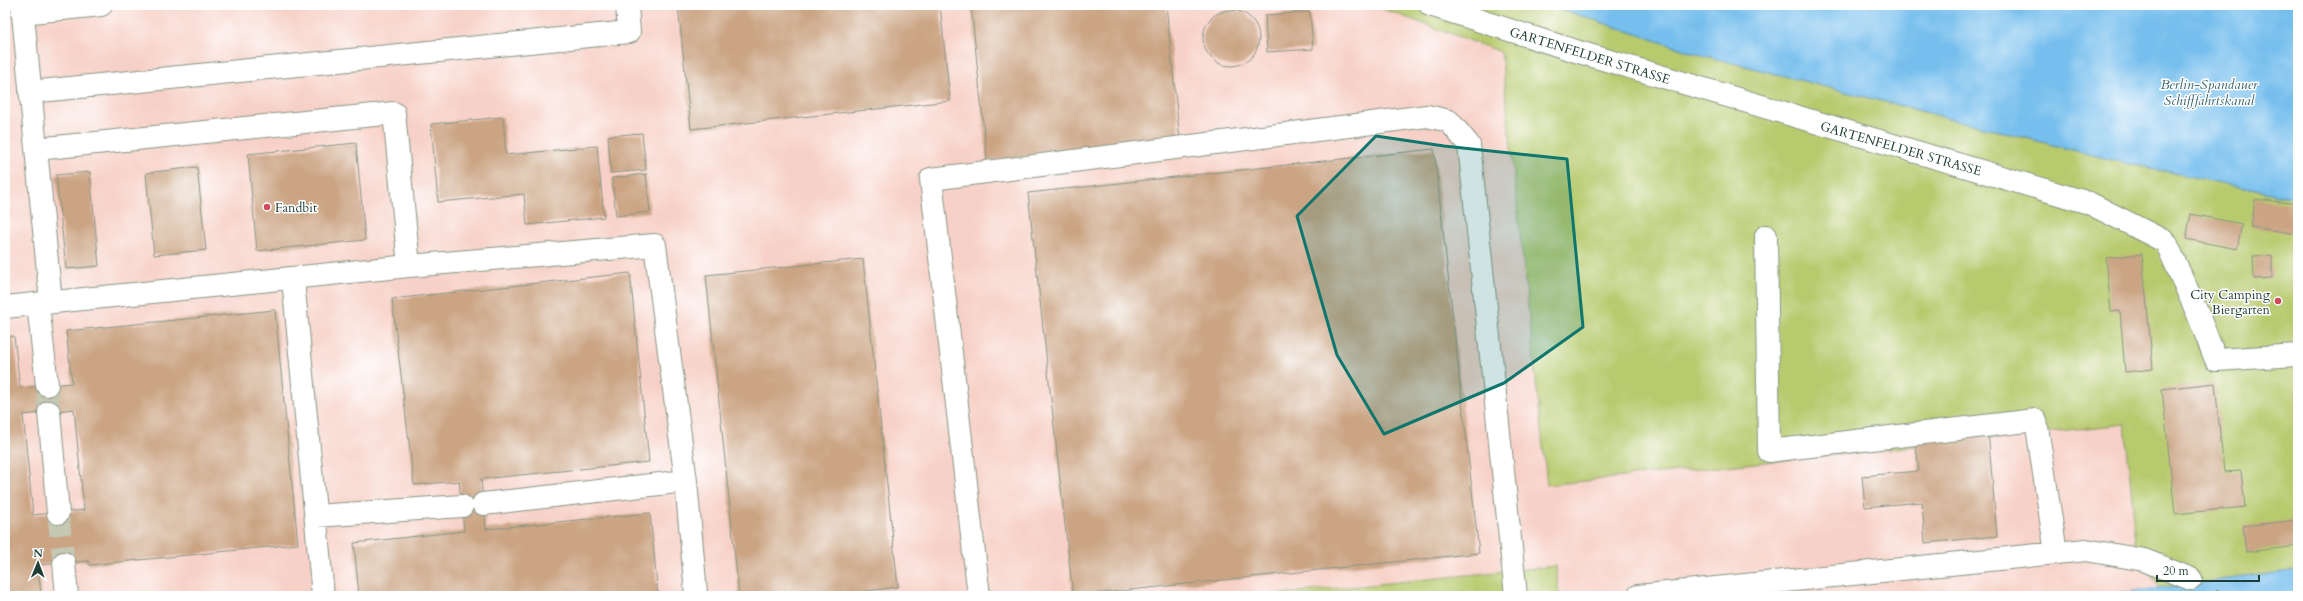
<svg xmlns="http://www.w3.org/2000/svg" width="2303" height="601" font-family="Cardo,serif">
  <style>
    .built { fill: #f7d1c7 }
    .green { fill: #b8ca6e; stroke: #6c8451 }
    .water { fill: #74beed; stroke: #4a7e90 }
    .building { fill: #cba483; fill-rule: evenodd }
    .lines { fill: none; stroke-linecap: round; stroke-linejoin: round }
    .minor-tunnel { stroke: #c5c8b3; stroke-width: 22; stroke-dasharray: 22 11; stroke-linecap: butt }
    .minor-casing { stroke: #879484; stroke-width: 24 }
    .path { stroke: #879484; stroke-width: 2.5; stroke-dasharray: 3 3; stroke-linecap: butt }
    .minor { stroke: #fff; stroke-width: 22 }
    .marked { fill: #0f766e; fill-opacity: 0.2; stroke: #0f766e; stroke-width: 3; stroke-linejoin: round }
    .poi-dot { fill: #d1495b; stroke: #fff; stroke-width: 1.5 }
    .labels { text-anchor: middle; stroke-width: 3; stroke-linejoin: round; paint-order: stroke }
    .street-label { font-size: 13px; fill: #1f3d34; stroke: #fff }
    .poi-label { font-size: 13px; fill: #1f3d34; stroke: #fff; text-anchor: start }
    .water-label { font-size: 14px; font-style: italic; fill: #39646c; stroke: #fff }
  </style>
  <rect width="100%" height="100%" fill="#fff"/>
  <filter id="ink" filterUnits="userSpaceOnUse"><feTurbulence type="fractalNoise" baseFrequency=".025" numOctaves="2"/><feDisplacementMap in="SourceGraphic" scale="8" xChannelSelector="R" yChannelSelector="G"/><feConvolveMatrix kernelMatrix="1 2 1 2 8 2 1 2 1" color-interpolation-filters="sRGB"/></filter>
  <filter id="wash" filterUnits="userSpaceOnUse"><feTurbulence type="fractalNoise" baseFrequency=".012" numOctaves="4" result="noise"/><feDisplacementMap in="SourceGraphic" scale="16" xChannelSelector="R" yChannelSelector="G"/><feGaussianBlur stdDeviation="0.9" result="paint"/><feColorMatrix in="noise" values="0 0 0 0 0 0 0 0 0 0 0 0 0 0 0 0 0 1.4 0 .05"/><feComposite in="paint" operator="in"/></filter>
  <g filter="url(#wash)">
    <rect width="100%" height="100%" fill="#efebd3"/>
    <path class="built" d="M 5,5 L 1372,5 L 1501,52 L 1547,485 L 2125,423 L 2136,542 L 2159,589 L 2096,596 L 1559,596 L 1555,566 L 1281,596 L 5,596 Z"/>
    <path class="green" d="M 1372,5 L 1549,5 L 1694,53 L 2112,160 L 2298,199 L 2298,570 L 2159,589 L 2136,542 L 2125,424 L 1547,485 L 1501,52 Z
      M 1556,566 L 1559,596 L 1260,596 Z"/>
    <path class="water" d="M 1549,5 L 2298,5 L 2298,199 L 2112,160 L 1694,53 Z
      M 2298,570 L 2298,596 L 2096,596 Z"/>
    <g id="blocks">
      <path class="building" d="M 678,5 L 940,5 L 950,101 L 691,129 Z
        M 971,5 L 1166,5 L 1180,141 L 987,161 Z
        M1203 38a28 28 0 1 1 56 0a28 28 0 1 1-56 0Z
        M 1310,12 L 1313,49 L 1267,52 L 1265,15 Z
        M 503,117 L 506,155 L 597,146 L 604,217 L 527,225 L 524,194 L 438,202 L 431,124 Z
        M 642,133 L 646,170 L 611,173 L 608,136 Z
        M 356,143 L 365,240 L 257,251 L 248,154 Z
        M 1434,149 L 1479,553 L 1073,596 L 1028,193 Z
        M 197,167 L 206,250 L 154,255 L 146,173 Z
        M 90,172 L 99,266 L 66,269 L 56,175 Z
        M 646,174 L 650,212 L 616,216 L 612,178 Z
        M 2255,199 L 2298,204 L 2298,234 L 2251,227 Z
        M 2191,214 L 2242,224 L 2237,249 L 2186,239 Z
        M 2142,254 L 2153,369 L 2125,372 L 2120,311 L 2111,312 L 2106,258 Z
        M 2272,255 L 2272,278 L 2254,279 L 2253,256 Z
        M 863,259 L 898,587 L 867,591 L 868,596 L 739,596 L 706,275 Z
        M 630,273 L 649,462 L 481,479 L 486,529 L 650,513 L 658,596 L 359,596 L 354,543 L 464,531 L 459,481 L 414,485 L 392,299 Z
        M 275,310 L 298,544 L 89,565 L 89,561 L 38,565 L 41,596 L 5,596 L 5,586 L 7,586 L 5,565 L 5,337 L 14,336 L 20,388 L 72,383 L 66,331 ZM 74,409 L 84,510 L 33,515 L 23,415 Z
        M 2215,383 L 2224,472 L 2241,471 L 2245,507 L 2175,514 L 2162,389 Z
        M 1988,431 L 1997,536 L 1925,543 L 1922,502 L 1865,507 L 1862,476 L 1919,471 L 1915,438 Z
        M 2298,520 L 2298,546 L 2246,552 L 2243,526 Z"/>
    </g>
  </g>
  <g filter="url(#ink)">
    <use href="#blocks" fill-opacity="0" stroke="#879484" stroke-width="1"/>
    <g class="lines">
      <path class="minor-tunnel" d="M 47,385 L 49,412
        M 58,513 L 64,563"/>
      <g class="minor-casing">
        <path id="minor" d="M 22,5 L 51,302
          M 1430,5 L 1579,52 L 2089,203 L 2166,242 L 2197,312 L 2216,360 L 2298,355
          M 22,13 L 101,5
          M 30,92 L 629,32 L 627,5
          M 36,149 L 394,113 L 409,266
          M 1766,236 L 1769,451 L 2036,420 L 2056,553
          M 293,279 L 323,596
          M 38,304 L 47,385
          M 5,307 L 409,266 L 655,245 L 686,481 L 696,593 L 694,596
          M 49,412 L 58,513
          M 483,504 L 686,481
          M 316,516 L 462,506
          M 64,563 L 67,596
          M 979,596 L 931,179 L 1427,116 L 1449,121 L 1469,145 L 1516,596
          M 1638,596 L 2086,550 L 2144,560 L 2191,579"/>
      </g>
      <path class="path" d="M 2216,590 L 2229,596"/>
      <use href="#minor" class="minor"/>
    </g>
  </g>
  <path class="marked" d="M 1376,136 L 1444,146 L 1567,159 L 1583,327 L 1504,383 L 1384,434 L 1337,355 L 1297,216 Z"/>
  <g class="poi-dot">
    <circle cx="267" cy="207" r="4"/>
    <circle cx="2278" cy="301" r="4"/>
  </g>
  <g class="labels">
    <g class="street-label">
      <text transform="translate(1590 55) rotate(17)" y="5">GARTENFELDER STRASSE</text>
      <text transform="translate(1901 148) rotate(16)" y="5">GARTENFELDER STRASSE</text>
    </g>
    <g class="poi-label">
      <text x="275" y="212">Fandbit</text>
      <text x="2270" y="299" text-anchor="end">City Camping<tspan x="2270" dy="15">Biergarten</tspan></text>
    </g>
    <g class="water-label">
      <text x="2209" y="89">Berlin-Spandauer<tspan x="2209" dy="16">Schifffahrtskanal</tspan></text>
    </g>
  </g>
  <rect width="2303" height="601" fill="none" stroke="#fff" stroke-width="20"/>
  <g transform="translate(38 563) rotate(1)" stroke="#ffffff" stroke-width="3" paint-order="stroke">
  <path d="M0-3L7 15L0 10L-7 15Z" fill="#1f3d34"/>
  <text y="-6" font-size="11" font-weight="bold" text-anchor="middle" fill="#1f3d34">N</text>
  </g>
  <path d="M2157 575v6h102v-6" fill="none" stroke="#1f3d34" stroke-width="2"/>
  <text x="2163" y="575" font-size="12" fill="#1f3d34" stroke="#ffffff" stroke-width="3" paint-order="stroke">20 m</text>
</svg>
